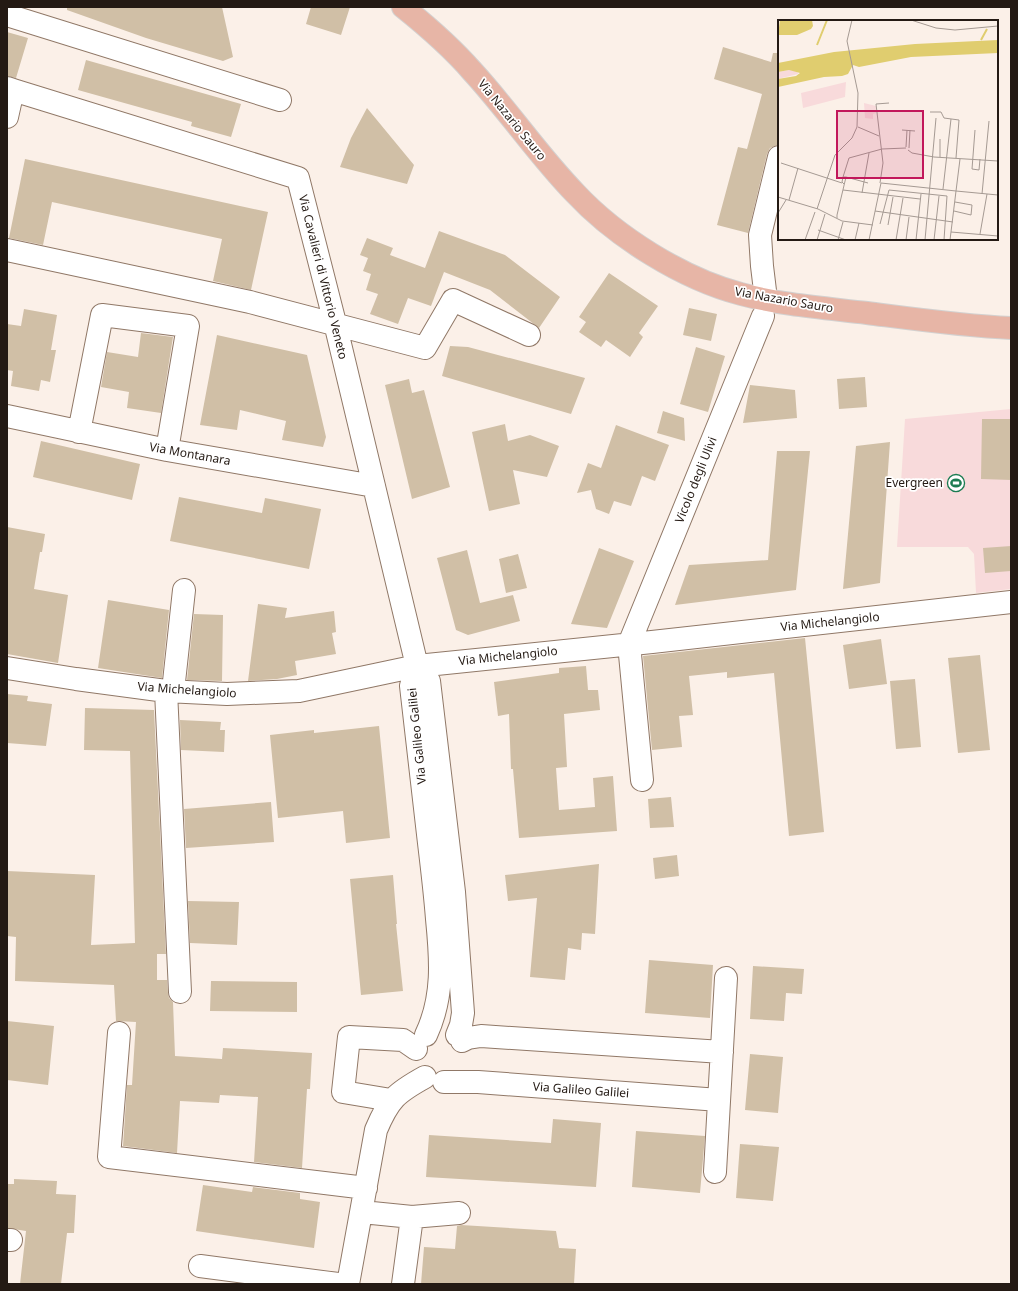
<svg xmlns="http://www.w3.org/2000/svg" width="1018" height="1291" font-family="'Noto Sans',sans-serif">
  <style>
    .green { fill: #f8dadb }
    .building { fill: #d0bfa6 }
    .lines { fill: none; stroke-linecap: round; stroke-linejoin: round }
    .minor-casing { stroke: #907867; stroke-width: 24 }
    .major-casing { stroke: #d3d1d0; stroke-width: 24 }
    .minor { stroke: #fff; stroke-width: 22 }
    .major { stroke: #e7b5a6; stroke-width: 22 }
    .labels { text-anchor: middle; stroke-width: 3.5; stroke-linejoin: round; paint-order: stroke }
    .street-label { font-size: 12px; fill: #241a14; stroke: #fff }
    .poi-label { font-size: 12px; fill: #241a14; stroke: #fff; text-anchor: end }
    .inset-river { fill: none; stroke: #e0cd6f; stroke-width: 2 }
    .inset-road { fill: none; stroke: #a59a93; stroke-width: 1 }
    .view { fill: #c2185b; fill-opacity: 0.15; stroke: #c2185b; stroke-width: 2 }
    .inset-edge { fill: none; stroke: #241a14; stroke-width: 2 }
  </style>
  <rect width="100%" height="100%" fill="#fbf0e8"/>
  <path class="green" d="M 1011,409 L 1011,589 L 976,593 L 974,554 L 968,547 L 897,547 L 905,419 Z"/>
  <path class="building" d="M 67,7 L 222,7 L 233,57 L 223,61 L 146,38 L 67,10 Z
    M 311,7 L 350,7 L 341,35 L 306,24 Z
    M 7,32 L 28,38 L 16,78 L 7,76 Z
    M 723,47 L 771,62 L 773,53 L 779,53 L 779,137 L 777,145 L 770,148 L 767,154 L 748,233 L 717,225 L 738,147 L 747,149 L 762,94 L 714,79 Z
    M 86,60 L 241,104 L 231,137 L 191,126 L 192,122 L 78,90 Z
    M 367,108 L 414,165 L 407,184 L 340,167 L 351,138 Z
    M 25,159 L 268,212 L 251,290 L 213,281 L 222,239 L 52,202 L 43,245 L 9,238 Z
    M 439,231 L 505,255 L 560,297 L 539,328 L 490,290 L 444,272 L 431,306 L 408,298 L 398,324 L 370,314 L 378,294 L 366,290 L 371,274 L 363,271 L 368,258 L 360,255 L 367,238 L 393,248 L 390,255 L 425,268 Z
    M 609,273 L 658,306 L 639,333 L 643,337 L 630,357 L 606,340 L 601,347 L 579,332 L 586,322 L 579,317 Z
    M 689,308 L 717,314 L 711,341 L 683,335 Z
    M 24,309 L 57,315 L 51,350 L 56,350 L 50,382 L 41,380 L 39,391 L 11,386 L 13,371 L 7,370 L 7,324 L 21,326 Z
    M 141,333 L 173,337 L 161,413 L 127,408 L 129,392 L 101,387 L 107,352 L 138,357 Z
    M 217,335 L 307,355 L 326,437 L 323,447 L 282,440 L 286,421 L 240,410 L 237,430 L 200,425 Z
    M 450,346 L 468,347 L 585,378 L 571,414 L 442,376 Z
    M 696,347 L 725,356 L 708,412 L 680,404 Z
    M 865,377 L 867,407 L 839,409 L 837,379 Z
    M 409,379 L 412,393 L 424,390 L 450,487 L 412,499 L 385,385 Z
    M 750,385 L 795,390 L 797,418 L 743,423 Z
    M 663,411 L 684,418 L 685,441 L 657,433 Z
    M 982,419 L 1011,419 L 1011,480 L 981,479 Z
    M 505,424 L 508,441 L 530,435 L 559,446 L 547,477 L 513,470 L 520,504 L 489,511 L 472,432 Z
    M 616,425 L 669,445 L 655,481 L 642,476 L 631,506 L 614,501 L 609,514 L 596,509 L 591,490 L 577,493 L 588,463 L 601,468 Z
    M 41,441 L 140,464 L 132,500 L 33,477 Z
    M 890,442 L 880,583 L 843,589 L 856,446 Z
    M 777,451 L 810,451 L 796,590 L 675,605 L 689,565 L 768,560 Z
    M 179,497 L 262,513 L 265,498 L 321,509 L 309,569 L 170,541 Z
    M 7,527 L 45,534 L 42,552 L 40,552 L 34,589 L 68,595 L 58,663 L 7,654 Z
    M 1011,546 L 1011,571 L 985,573 L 983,548 Z
    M 599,548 L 634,561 L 607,628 L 571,624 Z
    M 467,550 L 480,603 L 513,595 L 520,621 L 468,635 L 456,630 L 437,558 Z
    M 518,554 L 527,588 L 506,593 L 499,559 Z
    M 108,600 L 169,610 L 162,678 L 98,668 Z
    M 258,604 L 287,608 L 285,618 L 334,611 L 336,632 L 332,633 L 336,654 L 295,661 L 297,675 L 277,679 L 248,681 Z
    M 194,614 L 223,615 L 222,681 L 187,680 Z
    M 805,638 L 824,832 L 789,836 L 774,673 L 727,678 L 727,672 L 689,676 L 693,715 L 679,716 L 682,747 L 652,750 L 643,656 Z
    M 881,639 L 887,684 L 849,689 L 843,645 Z
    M 980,655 L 990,750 L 958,753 L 948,658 Z
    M 586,666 L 588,690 L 598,690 L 600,710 L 564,714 L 567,767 L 556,768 L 559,810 L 595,807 L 593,778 L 613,776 L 617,831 L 519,838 L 513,769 L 511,769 L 509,714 L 498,716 L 494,682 L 559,673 L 559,668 Z
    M 915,679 L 921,747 L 896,749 L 890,681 Z
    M 7,694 L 28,696 L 27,701 L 52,704 L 46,746 L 7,743 Z
    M 85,708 L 154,710 L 166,954 L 157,954 L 157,980 L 167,980 L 168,993 L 169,998 L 173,1002 L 175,1056 L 222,1059 L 223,1048 L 312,1053 L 310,1089 L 307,1089 L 302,1168 L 254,1162 L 258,1097 L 220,1095 L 219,1103 L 180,1101 L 177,1153 L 123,1146 L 127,1085 L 132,1085 L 136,1022 L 116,1021 L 114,985 L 15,981 L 16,937 L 7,936 L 7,871 L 95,875 L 91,945 L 135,943 L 130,751 L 84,750 Z
    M 180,720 L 221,722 L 220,730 L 225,730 L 224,752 L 181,750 Z
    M 379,726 L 390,838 L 346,843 L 343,811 L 278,818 L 270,735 L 314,730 L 314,733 Z
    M 671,797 L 674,827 L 650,828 L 648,799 Z
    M 271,802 L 274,842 L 186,848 L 184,809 Z
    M 677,855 L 679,876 L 655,879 L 653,858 Z
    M 599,864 L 595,934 L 582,933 L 581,950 L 568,948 L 565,980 L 530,977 L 537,898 L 508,901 L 505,875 Z
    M 393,875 L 397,924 L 396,924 L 403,991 L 361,995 L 350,879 Z
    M 188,901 L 239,902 L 237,945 L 190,943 Z
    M 649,960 L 713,965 L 710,1018 L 645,1013 Z
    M 753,966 L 804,969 L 802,994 L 786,993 L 784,1021 L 750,1019 Z
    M 211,981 L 297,982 L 297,1012 L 210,1011 Z
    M 7,1021 L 54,1026 L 48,1085 L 7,1080 Z
    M 750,1054 L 783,1057 L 778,1113 L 745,1110 Z
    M 553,1119 L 601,1123 L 596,1187 L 426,1177 L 429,1135 L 551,1143 Z
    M 636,1131 L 705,1136 L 700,1193 L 632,1187 Z
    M 740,1144 L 779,1147 L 773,1201 L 736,1198 Z
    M 14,1179 L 57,1181 L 56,1194 L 76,1195 L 74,1233 L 67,1233 L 61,1284 L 20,1284 L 26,1231 L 7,1228 L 8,1184 L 14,1184 Z
    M 203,1185 L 252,1192 L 253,1187 L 300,1193 L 300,1199 L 320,1202 L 314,1248 L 196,1231 Z
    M 461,1225 L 556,1231 L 559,1248 L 576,1249 L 574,1284 L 421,1284 L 424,1247 L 455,1249 L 457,1226 Z"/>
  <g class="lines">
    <g class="minor-casing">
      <path id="minor" d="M 7,15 L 280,100
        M 7,88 L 13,90 L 7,117
        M 13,90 L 298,178 L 335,323 L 417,666 L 429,681 L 454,892 L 463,1013 L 461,1025 L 457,1035
        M 7,250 L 250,302 L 425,348 L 453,300 L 529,335
        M 766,299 L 762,266 L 760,235 L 779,157
        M 7,416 L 167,450 L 374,486
        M 79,432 L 102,315 L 188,326 L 167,450
        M 417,666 L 411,686 C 417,738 423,790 429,843 C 432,868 435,893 437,919 C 441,959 444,997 426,1035
        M 7,668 L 76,679 L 166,691 L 227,694 L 299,691 L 417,666 L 652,642 L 1011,602
        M 166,691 L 180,992
        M 173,691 L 184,590
        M 642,780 L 629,644 L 763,316
        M 119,1033 L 109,1157 L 366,1188
        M 462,1041 L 468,1038 L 481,1036 L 722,1052
        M 444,1082 L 478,1082 L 719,1100
        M 391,1100 L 343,1092 L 349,1037 L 403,1040 L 416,1049
        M 715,1172 L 726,978
        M 362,1212 L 412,1217 L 403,1284
        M 412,1217 L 459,1213
        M 7,1240 L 11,1240
        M 200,1266 L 338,1284
        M 348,1284 L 376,1130 C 389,1099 396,1093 425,1077"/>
    </g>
    <g class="major-casing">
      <path id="major" d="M 403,7 C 428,27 451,47 472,71 C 508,110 538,155 575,193 C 616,237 683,279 741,294 C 782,305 825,308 867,313 C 914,319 963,326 1011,328"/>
    </g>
    <use href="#minor" class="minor"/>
    <use href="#major" class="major"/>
  </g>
  <defs>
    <g id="stadium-ring" transform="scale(0.9)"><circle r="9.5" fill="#fff" stroke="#1c7c52" stroke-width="1.5"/><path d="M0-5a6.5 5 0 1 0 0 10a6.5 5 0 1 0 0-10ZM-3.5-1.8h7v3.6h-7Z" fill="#1c7c52"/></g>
  </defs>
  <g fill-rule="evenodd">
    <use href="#stadium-ring" x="956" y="483"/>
  </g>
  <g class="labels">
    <g class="street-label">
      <text transform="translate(512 120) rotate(51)" y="4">Via Nazario Sauro</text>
      <text transform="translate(323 277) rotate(76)" y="4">Via Cavalieri di Vittorio Veneto</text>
      <text transform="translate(784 300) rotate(10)" y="4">Via Nazario Sauro</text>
      <text transform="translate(190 454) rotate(10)" y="4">Via Montanara</text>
      <text transform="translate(696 480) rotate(-68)" y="4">Vicolo degli Ulivi</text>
      <text transform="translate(830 622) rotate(-6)" y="4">Via Michelangiolo</text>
      <text transform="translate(508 656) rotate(-6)" y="4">Via Michelangiolo</text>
      <text transform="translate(187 690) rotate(4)" y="4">Via Michelangiolo</text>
      <text transform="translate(417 736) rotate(-96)" y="4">Via Galileo Galilei</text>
      <text transform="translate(581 1090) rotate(4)" y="4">Via Galileo Galilei</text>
    </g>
    <g class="poi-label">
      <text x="943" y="487">Evergreen</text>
    </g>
  </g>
  <g transform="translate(778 20)">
    <rect width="220" height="220" fill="#fbf0e8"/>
    <path d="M 11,50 L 19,51 L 20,54 L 0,59 L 0,52 ZM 68,62 L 67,77 L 25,88 L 23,73 ZM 86,83 L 98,86 L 98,93 L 95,94 L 95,99 L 87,98 Z" fill="#f8dadb"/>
    <path d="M 2,0 L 34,0 L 35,6 L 33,9 L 19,15 L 0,15 ZM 220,20 L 220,33 L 133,37 L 81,47 L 75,45 L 70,54 L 64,56 L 46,57 L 0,67 L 0,59 L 18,56 L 22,53 L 11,50 L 0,52 L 0,43 L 56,32 L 137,24 Z" fill="#e0cd6f"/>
    <path class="inset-river" d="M 203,20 L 209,9M 39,25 L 49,0"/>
    <path class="inset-road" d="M 133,0 L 158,8 L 177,10 L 220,6M 152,92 L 163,92 L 166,98 L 181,100 L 178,138M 80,107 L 101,116M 124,110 L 137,111M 197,110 L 194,149 L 201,150 L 202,139M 128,127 L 129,110M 131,128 L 132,110M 130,130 L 134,133 L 156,137 L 220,141M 162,137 L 162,119M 182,139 L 178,171 L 220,175M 3,143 L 64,163M 65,157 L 71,138 L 104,129 L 128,128M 68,157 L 90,163M 102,163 L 105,143 L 98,84 L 111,83M 165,169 L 173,99M 65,170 L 142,179M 84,173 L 91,133M 204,174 L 211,101M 0,177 L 40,189 L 64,201 L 95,205M 11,180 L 20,148M 39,189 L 57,135 L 74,118 L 79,107 L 80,73 L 69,21 L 74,0M 97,191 L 175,202M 176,191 L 193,195 L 194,185 L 177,182M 0,193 L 8,180M 59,198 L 59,195 L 68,157 L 65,157 L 64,162 L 66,164M 102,204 L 111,170 L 169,176 L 166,220M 110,205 L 115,177M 40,210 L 68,220M 173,212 L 220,216M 202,214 L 209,174M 27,220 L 37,192M 39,220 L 47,194M 60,220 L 65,202M 77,220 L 81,203M 91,220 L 103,163 L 178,171 L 172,220M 118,220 L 125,178M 128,220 L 131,197M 138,220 L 143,174M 147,220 L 158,98M 156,220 L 161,176"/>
    <path class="view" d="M 59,91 L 145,91 L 145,158 L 59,158 Z"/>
    <rect width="220" height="220" class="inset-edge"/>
  </g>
  <rect width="1018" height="1291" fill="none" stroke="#241a14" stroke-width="16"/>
</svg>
